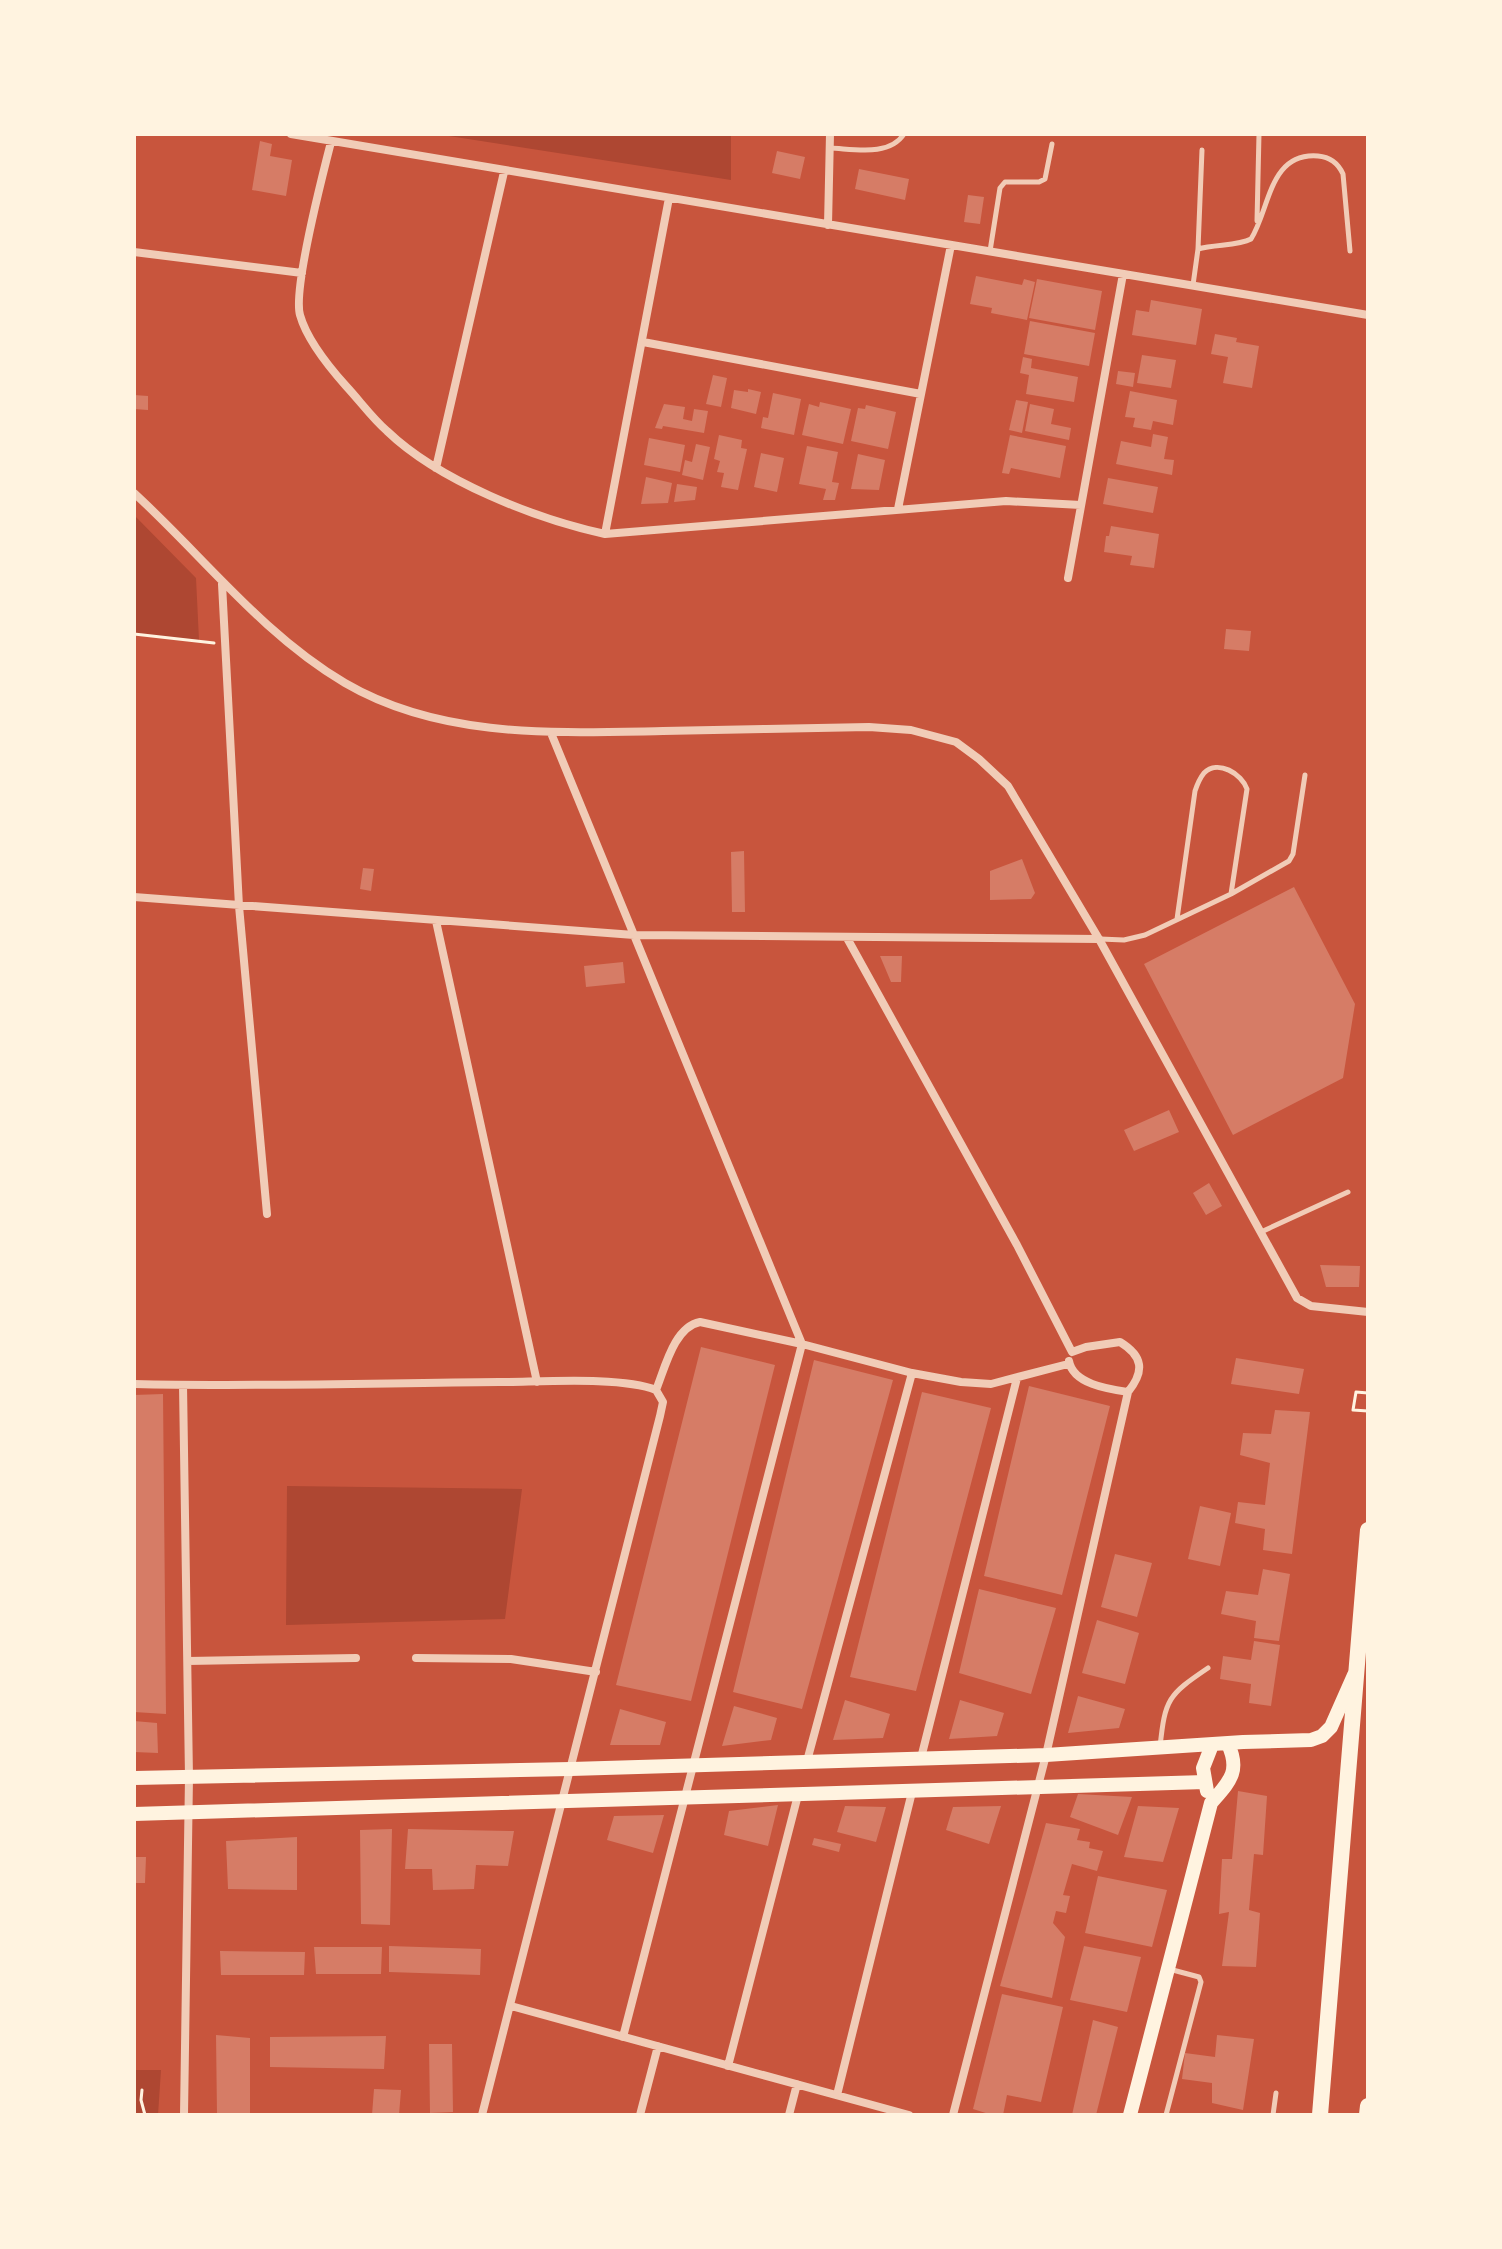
<svg xmlns="http://www.w3.org/2000/svg" width="1502" height="2249" font-family="'Zilla Slab',serif">
  <style>
    .green { fill: #ae4732 }
    .building { fill: #d67c66 }
    .lines { fill: none; stroke-linecap: round; stroke-linejoin: round }
    .path { stroke: #fff3e0; stroke-width: 3 }
    .service { stroke: #f1ccb7; stroke-width: 5 }
    .minor { stroke: #f1ccb7; stroke-width: 8 }
    .secondary { stroke: #fff3e0; stroke-width: 14 }
    .primary { stroke: #fff3e0; stroke-width: 16 }
  </style>
  <rect width="100%" height="100%" fill="#c8553d"/>
  <path class="green" d="M 436,134 L 731,134 L 731,180 Z
    M 134,515 L 196,578 L 199,640 L 134,634 Z
    M 287,1486 L 522,1489 L 505,1619 L 286,1625 Z
    M 134,2070 L 161,2070 L 158,2115 L 134,2115 Z"/>
  <path class="building" d="M 260,141 L 272,144 L 270,156 L 292,160 L 286,196 L 252,190 Z
    M 777,151 L 805,157 L 800,179 L 772,173 Z
    M 859,169 L 909,179 L 905,200 L 855,189 Z
    M 968,195 L 984,197 L 980,224 L 964,222 Z
    M 976,276 L 1022,285 L 1024,279 L 1035,282 L 1027,320 L 991,313 L 992,308 L 970,304 Z
    M 1037,279 L 1102,291 L 1095,330 L 1029,318 Z
    M 1151,300 L 1202,309 L 1196,345 L 1132,335 L 1136,310 L 1149,312 Z
    M 1030,321 L 1095,333 L 1089,366 L 1024,354 Z
    M 1215,334 L 1237,338 L 1236,342 L 1259,346 L 1252,388 L 1223,383 L 1228,357 L 1211,354 Z
    M 1142,355 L 1176,360 L 1171,388 L 1137,383 Z
    M 1023,357 L 1032,359 L 1031,368 L 1078,377 L 1074,402 L 1026,394 L 1029,375 L 1020,373 Z
    M 1118,371 L 1135,373 L 1133,387 L 1116,384 Z
    M 713,375 L 727,378 L 721,407 L 706,404 Z
    M 748,389 L 761,392 L 756,414 L 731,408 L 734,390 L 748,392 Z
    M 1130,391 L 1177,400 L 1173,425 L 1153,421 L 1151,430 L 1133,427 L 1135,418 L 1125,417 Z
    M 773,393 L 801,399 L 794,435 L 761,428 L 763,417 L 768,418 Z
    M 134,395 L 148,396 L 148,410 L 134,409 Z
    M 1016,400 L 1028,402 L 1022,433 L 1009,430 Z
    M 820,402 L 851,409 L 843,444 L 802,435 L 809,404 L 819,407 Z
    M 664,404 L 685,407 L 683,419 L 692,421 L 694,409 L 708,411 L 704,433 L 663,426 L 662,429 L 655,428 Z
    M 1030,404 L 1054,409 L 1051,424 L 1071,428 L 1069,440 L 1025,431 Z
    M 866,405 L 896,412 L 888,449 L 851,441 L 858,408 L 865,409 Z
    M 1153,434 L 1168,437 L 1164,459 L 1174,460 L 1172,475 L 1116,464 L 1121,441 L 1151,447 Z
    M 719,435 L 742,440 L 741,448 L 747,449 L 738,490 L 721,487 L 724,473 L 717,472 L 720,461 L 714,459 Z
    M 1010,435 L 1066,446 L 1060,478 L 1011,468 L 1009,474 L 1002,473 Z
    M 649,438 L 685,445 L 680,472 L 644,465 Z
    M 696,444 L 710,447 L 703,480 L 682,475 L 685,460 L 692,462 Z
    M 807,446 L 838,452 L 832,482 L 839,483 L 835,500 L 823,500 L 826,489 L 799,484 Z
    M 761,453 L 784,458 L 777,492 L 754,487 Z
    M 858,454 L 885,460 L 879,490 L 851,489 Z
    M 646,477 L 672,483 L 668,503 L 641,504 Z
    M 1108,478 L 1158,487 L 1153,513 L 1103,504 Z
    M 677,484 L 697,487 L 695,500 L 674,502 Z
    M 1111,526 L 1159,534 L 1154,568 L 1130,565 L 1132,556 L 1104,552 L 1106,536 L 1109,536 Z
    M 1226,629 L 1251,631 L 1249,651 L 1224,649 Z
    M 744,851 L 745,912 L 732,912 L 731,852 Z
    M 1022,859 L 1035,893 L 1031,899 L 990,900 L 990,871 Z
    M 363,868 L 374,869 L 371,891 L 360,889 Z
    M 1294,887 L 1355,1004 L 1343,1078 L 1233,1135 L 1144,964 Z
    M 880,956 L 902,956 L 901,982 L 891,982 Z
    M 623,962 L 625,983 L 586,987 L 584,966 Z
    M 1169,1110 L 1179,1132 L 1134,1151 L 1124,1130 Z
    M 1209,1183 L 1222,1206 L 1206,1215 L 1193,1193 Z
    M 1320,1265 L 1360,1266 L 1359,1287 L 1326,1287 Z
    M 701,1347 L 775,1365 L 691,1701 L 616,1685 Z
    M 1236,1358 L 1304,1369 L 1299,1394 L 1231,1384 Z
    M 814,1360 L 893,1380 L 802,1709 L 733,1692 Z
    M 1029,1386 L 1110,1406 L 1062,1595 L 984,1576 Z
    M 922,1392 L 991,1408 L 916,1691 L 850,1677 Z
    M 163,1394 L 166,1714 L 134,1712 L 134,1395 Z
    M 1275,1410 L 1310,1412 L 1292,1554 L 1263,1550 L 1265,1529 L 1235,1523 L 1238,1502 L 1265,1505 L 1270,1463 L 1240,1455 L 1243,1433 L 1271,1434 Z
    M 1200,1506 L 1231,1513 L 1220,1566 L 1188,1559 Z
    M 1115,1554 L 1152,1563 L 1137,1617 L 1101,1607 Z
    M 1263,1569 L 1290,1574 L 1279,1641 L 1254,1638 L 1256,1621 L 1221,1614 L 1226,1591 L 1258,1595 Z
    M 979,1589 L 1056,1608 L 1031,1694 L 959,1673 Z
    M 1097,1620 L 1139,1633 L 1125,1684 L 1082,1673 Z
    M 1254,1641 L 1280,1645 L 1271,1706 L 1249,1703 L 1251,1684 L 1220,1679 L 1223,1656 L 1251,1660 Z
    M 1078,1696 L 1125,1709 L 1119,1728 L 1068,1733 Z
    M 845,1700 L 890,1714 L 883,1738 L 833,1740 Z
    M 960,1700 L 1004,1713 L 997,1736 L 949,1739 Z
    M 734,1706 L 777,1718 L 771,1740 L 722,1746 Z
    M 620,1709 L 666,1722 L 660,1745 L 610,1745 Z
    M 134,1721 L 157,1723 L 158,1753 L 134,1752 Z
    M 1238,1791 L 1267,1796 L 1263,1855 L 1254,1854 L 1249,1910 L 1260,1913 L 1256,1967 L 1222,1966 L 1229,1912 L 1219,1914 L 1222,1859 L 1232,1859 Z
    M 1078,1794 L 1132,1797 L 1118,1835 L 1070,1817 Z
    M 778,1805 L 768,1846 L 724,1835 L 729,1811 Z
    M 845,1806 L 886,1807 L 876,1842 L 837,1832 Z
    M 1001,1806 L 989,1844 L 946,1830 L 953,1807 Z
    M 1138,1806 L 1179,1808 L 1163,1862 L 1124,1857 Z
    M 664,1815 L 653,1853 L 607,1840 L 614,1816 Z
    M 1046,1823 L 1080,1829 L 1077,1840 L 1090,1842 L 1089,1848 L 1103,1851 L 1097,1871 L 1072,1864 L 1063,1895 L 1070,1896 L 1066,1913 L 1056,1911 L 1053,1923 L 1065,1937 L 1052,1998 L 1000,1986 Z
    M 392,1829 L 390,1925 L 361,1924 L 360,1830 Z
    M 408,1829 L 514,1831 L 508,1866 L 476,1865 L 474,1889 L 433,1890 L 432,1869 L 405,1869 Z
    M 297,1837 L 297,1890 L 228,1889 L 226,1841 Z
    M 814,1838 L 841,1844 L 839,1852 L 812,1845 Z
    M 134,1857 L 146,1857 L 145,1883 L 134,1883 Z
    M 1098,1876 L 1167,1890 L 1152,1947 L 1085,1933 Z
    M 389,1946 L 481,1949 L 480,1975 L 389,1972 Z
    M 1084,1946 L 1141,1957 L 1127,2012 L 1070,2000 Z
    M 314,1947 L 382,1947 L 381,1974 L 316,1974 Z
    M 220,1951 L 305,1952 L 304,1975 L 221,1975 Z
    M 1002,1994 L 1063,2007 L 1041,2102 L 1007,2095 L 1003,2115 L 992,2115 L 973,2109 Z
    M 1093,2020 L 1118,2027 L 1096,2115 L 1072,2115 Z
    M 216,2035 L 250,2038 L 250,2115 L 217,2115 Z
    M 1217,2035 L 1254,2039 L 1243,2110 L 1212,2103 L 1212,2083 L 1182,2079 L 1185,2053 L 1215,2057 Z
    M 386,2036 L 384,2069 L 270,2067 L 270,2037 Z
    M 429,2044 L 452,2044 L 453,2112 L 430,2113 Z
    M 374,2089 L 401,2090 L 399,2115 L 372,2115 Z"/>
  <g class="lines">
    <path class="path" d="M 134,634 L 214,643
      M 1368,1393 L 1356,1392 L 1353,1410 L 1368,1411
      M 142,2090 L 141,2100 L 145,2115"/>
    <path class="service" d="M 830,148 C 854,149 889,157 904,134
      M 1257,221 L 1259,134
      M 1198,249 C 1215,244 1238,246 1251,239 C 1270,209 1269,152 1318,156 C 1330,157 1338,163 1343,174 L 1350,251
      M 990,251 L 1000,188 L 1005,182 L 1039,182 L 1045,179 L 1052,144
      M 1193,285 L 1198,249 L 1202,150
      M 1177,919 L 1195,791 C 1197,785 1200,778 1204,773 C 1218,759 1242,774 1247,789 L 1231,894
      M 1100,939 L 1124,940 L 1145,935 L 1231,894 L 1289,861 L 1293,854 L 1305,775
      M 1261,1232 L 1348,1192
      M 1160,1747 C 1165,1699 1168,1695 1208,1668
      M 1166,2115 L 1201,1982 L 1199,1977 L 1169,1969
      M 1273,2115 L 1276,2093"/>
    <path class="minor" d="M 291,134 L 1368,315
      M 331,142 C 323,173 293,290 300,315 C 307,340 329,367 346,386 C 360,401 372,418 387,431 C 439,481 536,519 605,534 L 1006,501 L 1081,505
      M 828,225 L 830,134
      M 134,252 L 302,273
      M 643,342 L 921,394
      M 436,468 L 504,172
      M 134,493 C 204,557 262,634 345,683 C 441,739 556,733 663,731 C 732,730 800,728 869,727 L 911,730 L 956,742 L 979,759 L 1008,786 L 1099,939 L 1297,1298 L 1311,1306 L 1368,1312
      M 898,509 L 951,245
      M 605,534 L 669,198
      M 1068,578 L 1123,274
      M 222,584 L 239,906 L 267,1214
      M 551,733 L 802,1344 L 623,2037
      M 134,897 L 634,935 L 1099,939
      M 436,921 L 537,1382
      M 847,938 L 1017,1245 L 1072,1352
      M 1069,1361 C 1073,1384 1108,1389 1128,1392
      M 134,1384 C 255,1387 377,1383 499,1382 C 539,1382 622,1376 656,1390
      M 183,1385 L 189,1777 L 184,2115
      M 656,1390 C 665,1368 674,1327 700,1322 L 802,1344 L 912,1373 L 961,1382 L 991,1384 L 1068,1364
      M 416,1658 L 511,1659 L 596,1672
      M 188,1661 L 356,1658
      M 921,1758 L 1017,1378
      M 807,1761 L 912,1373
      M 511,2006 L 909,2115
      M 728,2066 L 798,1795
      M 837,2095 L 912,1792
      M 482,2115 L 660,1416 L 663,1402 L 656,1390
      M 640,2115 L 658,2046
      M 789,2115 L 797,2084
      M 953,2115 L 1046,1755 L 1128,1392 C 1145,1371 1143,1356 1120,1342 L 1086,1347 L 1072,1352"/>
    <path class="secondary" d="M 134,1778 L 571,1769 L 1046,1755 L 1243,1742 L 1311,1740 L 1322,1736 L 1331,1727 L 1354,1675
      M 1207,1791 L 1203,1768 L 1212,1745
      M 134,1814 L 1205,1782
      M 1130,2115 L 1211,1803 C 1229,1782 1241,1772 1228,1744"/>
    <path class="primary" d="M 1320,2115 L 1368,1530
      M 1367,2115 L 1368,2106"/>
  </g>
  <rect width="1502" height="2249" fill="none" stroke="#fff3e0" stroke-width="272"/>
</svg>
